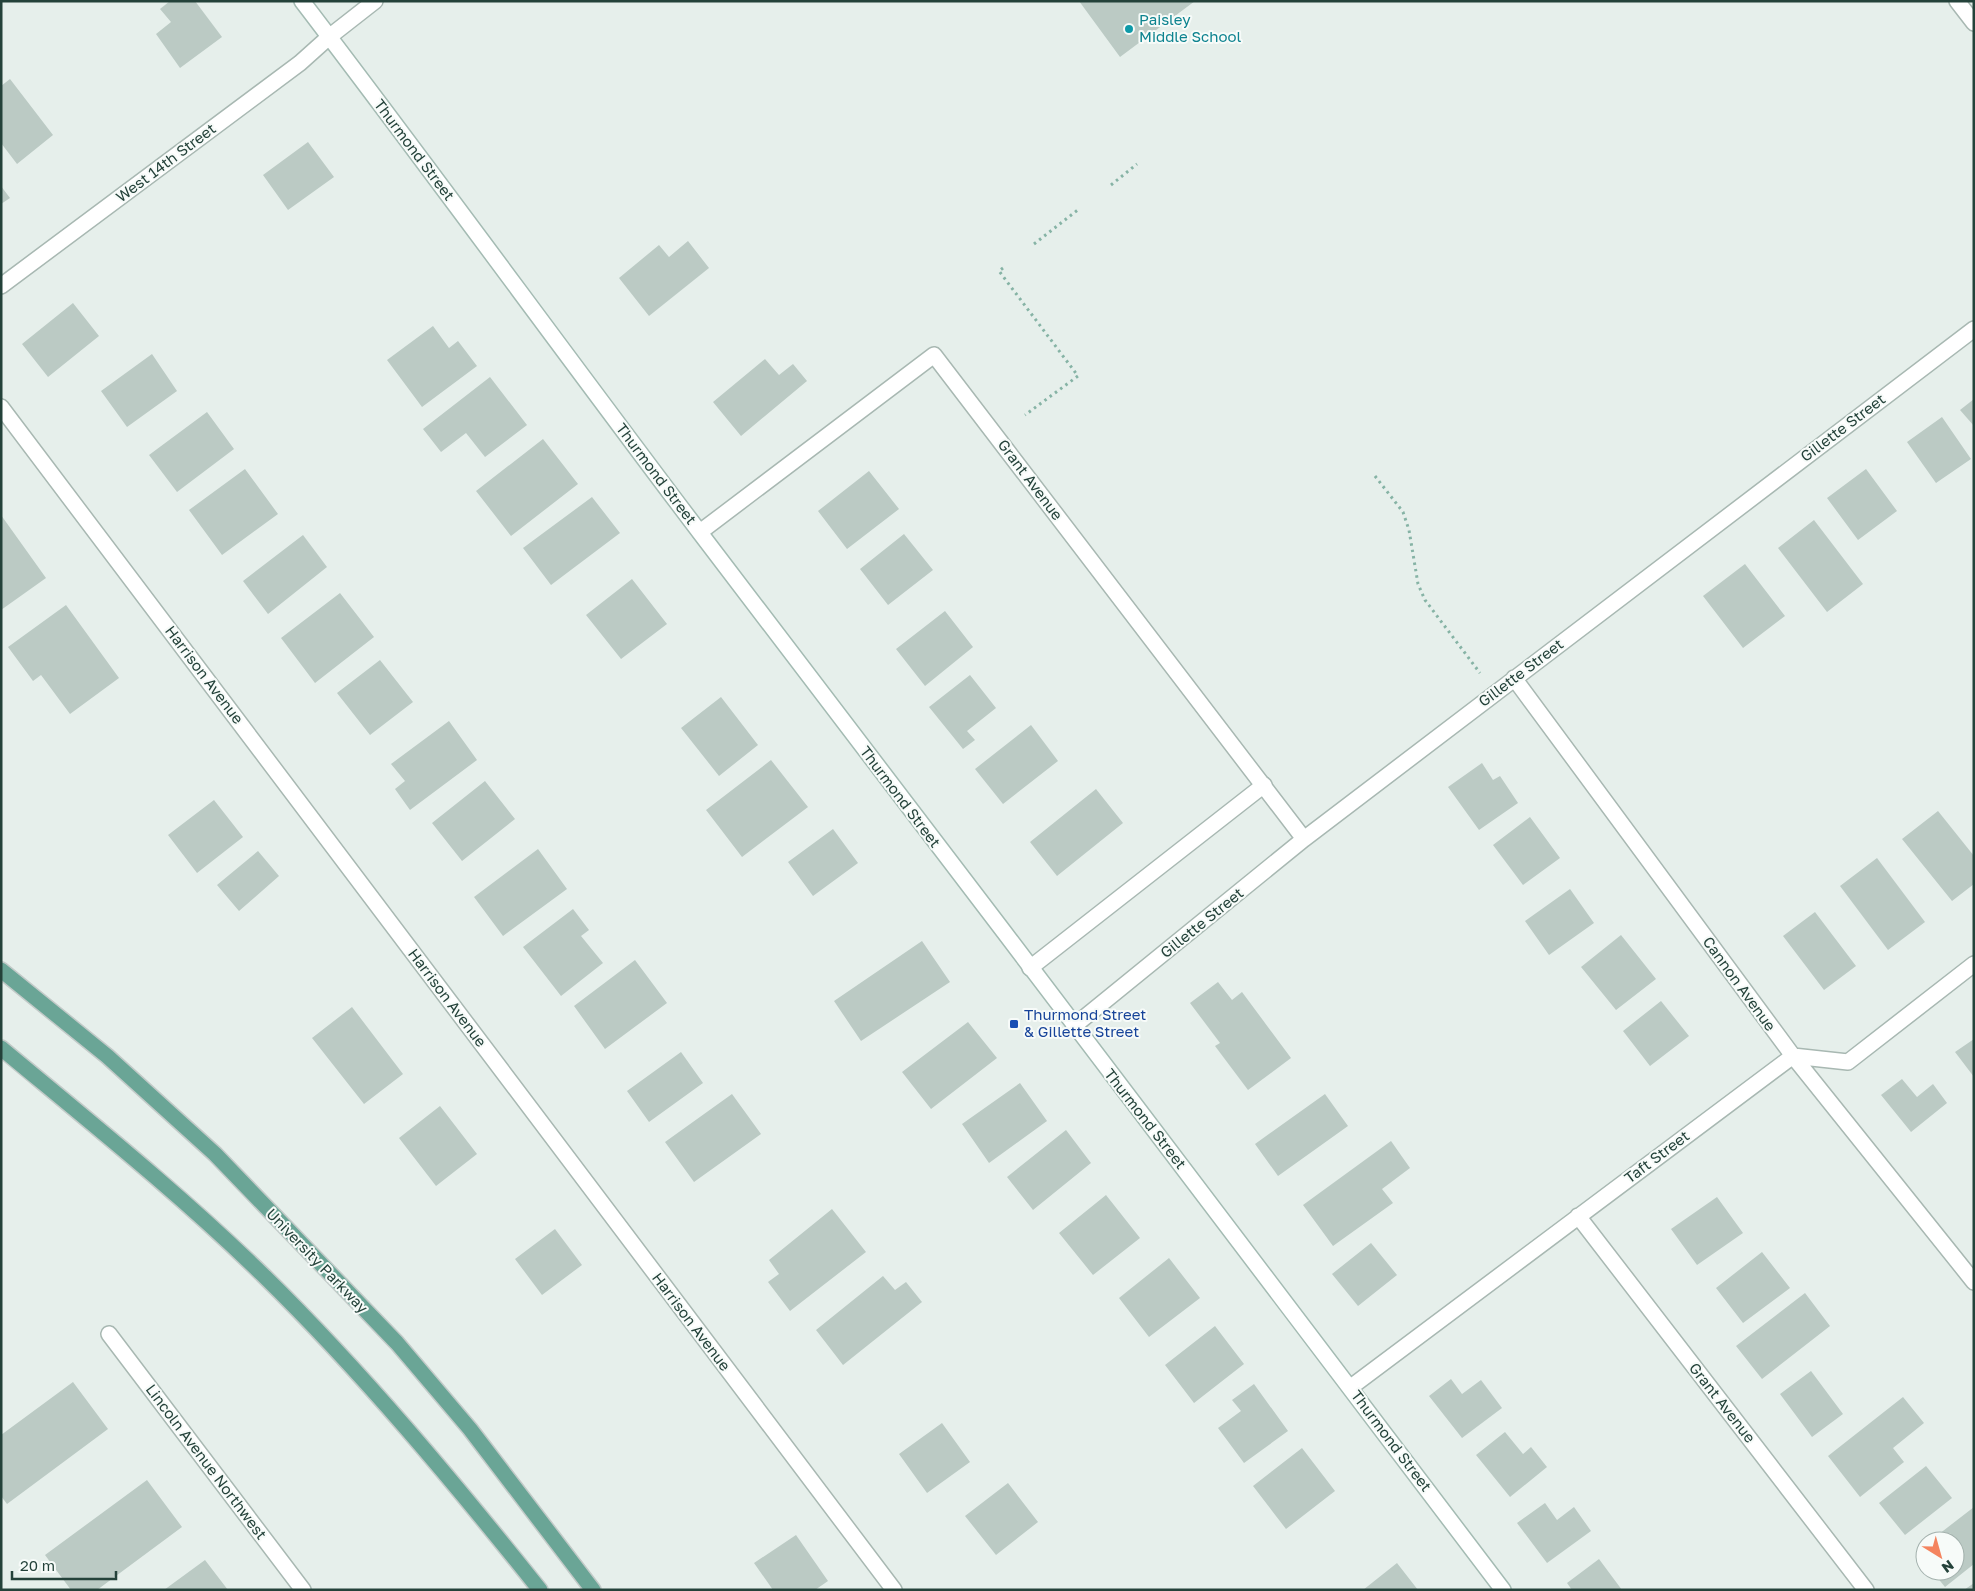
<svg xmlns="http://www.w3.org/2000/svg" width="1975" height="1591" font-family="'Golos Text',sans-serif">
  <style>
    .building { fill: #bbcac4 }
    .lines { fill: none; stroke-linecap: round; stroke-linejoin: round }
    .lane-casing { stroke: #a8b8b2; stroke-width: 18 }
    .street-casing { stroke: #a8b8b2; stroke-width: 18 }
    .secondary-casing { stroke: #a4bbb3; stroke-width: 18 }
    .primary-casing { stroke: #c2cac8; stroke-width: 18 }
    .path { stroke: #86b3a5; stroke-width: 3; stroke-dasharray: 2.5 4; stroke-linecap: butt }
    .lane { stroke: #fff; stroke-width: 15 }
    .street { stroke: #fff; stroke-width: 15 }
    .secondary { stroke: #fff; stroke-width: 15 }
    .primary { stroke: #6aa596; stroke-width: 15 }
    .culture-dot { fill: #0f9aa8; stroke: #f7fbf9; stroke-width: 2 }
    .transit-dot { fill: #1a4fb4; stroke: #f7fbf9; stroke-width: 2 }
    .labels { text-anchor: middle; stroke-width: 4; stroke-linejoin: round; paint-order: stroke }
    .culture-label { font-size: 15px; fill: #0d838f; stroke: #f7fbf9; text-anchor: start }
    .street-label { font-size: 15px; fill: #24423a; stroke: #f7fbf9 }
    .transit-label { font-size: 15px; fill: #164399; stroke: #f7fbf9; text-anchor: start }
  </style>
  <rect width="100%" height="100%" fill="#e6efeb"/>
  <path class="building" d="M 170,1 L 195,1 L 222,37 L 180,68 L 156,34 L 171,22 L 160,9 Z
    M 1079,1 L 1195,1 L 1120,57 Z
    M 10,79 L 53,135 L 17,164 L 1,143 L 1,86 Z
    M 308,142 L 334,177 L 288,210 L 263,175 Z
    M 1,186 L 10,198 L 1,204 Z
    M 688,241 L 709,268 L 649,316 L 619,278 L 659,245 L 669,257 Z
    M 73,303 L 99,336 L 48,377 L 22,344 Z
    M 433,326 L 449,348 L 458,341 L 477,366 L 422,407 L 387,360 Z
    M 152,354 L 177,391 L 127,427 L 101,391 Z
    M 765,359 L 779,375 L 793,364 L 807,381 L 741,436 L 713,402 Z
    M 490,377 L 527,425 L 485,457 L 466,433 L 441,452 L 423,429 Z
    M 1974,399 L 1974,426 L 1960,410 Z
    M 207,412 L 234,449 L 177,492 L 149,455 Z
    M 1942,417 L 1971,459 L 1936,483 L 1907,442 Z
    M 543,439 L 578,484 L 511,536 L 476,491 Z
    M 245,469 L 278,514 L 222,555 L 189,510 Z
    M 1866,469 L 1897,511 L 1858,540 L 1827,498 Z
    M 869,471 L 899,509 L 847,549 L 818,511 Z
    M 592,497 L 620,533 L 551,585 L 523,548 Z
    M 1,515 L 46,578 L 1,610 Z
    M 1814,520 L 1863,584 L 1827,612 L 1778,548 Z
    M 904,534 L 933,570 L 888,605 L 860,569 Z
    M 303,535 L 327,567 L 268,614 L 243,581 Z
    M 1745,564 L 1785,616 L 1743,648 L 1703,596 Z
    M 632,579 L 667,624 L 621,659 L 586,615 Z
    M 340,593 L 374,637 L 315,683 L 281,638 Z
    M 66,605 L 119,678 L 70,714 L 41,675 L 33,681 L 8,647 Z
    M 945,611 L 973,647 L 925,686 L 896,649 Z
    M 380,660 L 413,702 L 370,735 L 337,693 Z
    M 970,675 L 996,708 L 967,731 L 975,740 L 963,749 L 929,707 Z
    M 721,697 L 758,745 L 719,776 L 681,728 Z
    M 449,721 L 477,760 L 410,810 L 395,789 L 405,781 L 391,764 Z
    M 1031,725 L 1058,761 L 1003,804 L 975,769 Z
    M 771,760 L 808,807 L 742,857 L 706,810 Z
    M 1482,763 L 1493,780 L 1500,776 L 1518,803 L 1479,830 L 1448,787 Z
    M 485,781 L 515,819 L 462,861 L 432,823 Z
    M 1096,789 L 1123,823 L 1057,876 L 1030,842 Z
    M 214,800 L 243,837 L 197,873 L 168,835 Z
    M 1938,811 L 1974,856 L 1974,884 L 1952,901 L 1902,839 Z
    M 1530,817 L 1560,858 L 1523,885 L 1493,845 Z
    M 833,829 L 858,863 L 813,896 L 788,862 Z
    M 538,849 L 567,889 L 503,936 L 474,897 Z
    M 258,851 L 279,876 L 239,911 L 217,885 Z
    M 1877,858 L 1925,922 L 1888,950 L 1840,886 Z
    M 1570,889 L 1594,923 L 1549,955 L 1525,921 Z
    M 573,909 L 589,930 L 581,936 L 603,963 L 561,996 L 523,947 Z
    M 1815,912 L 1856,966 L 1824,990 L 1783,936 Z
    M 1621,935 L 1656,979 L 1616,1010 L 1581,967 Z
    M 922,941 L 950,982 L 861,1041 L 834,1001 Z
    M 635,960 L 667,1003 L 605,1049 L 574,1006 Z
    M 1218,982 L 1232,1000 L 1242,992 L 1291,1058 L 1248,1090 L 1215,1046 L 1220,1043 L 1190,1003 Z
    M 1661,1001 L 1689,1036 L 1650,1066 L 1623,1031 Z
    M 352,1007 L 403,1074 L 364,1104 L 312,1038 Z
    M 968,1022 L 997,1058 L 931,1109 L 902,1072 Z
    M 1974,1039 L 1974,1077 L 1955,1052 Z
    M 681,1052 L 703,1083 L 649,1122 L 627,1091 Z
    M 1902,1079 L 1917,1097 L 1933,1084 L 1947,1103 L 1911,1132 L 1881,1095 Z
    M 1020,1083 L 1047,1121 L 989,1163 L 962,1124 Z
    M 732,1094 L 761,1134 L 694,1182 L 665,1142 Z
    M 1325,1094 L 1348,1126 L 1278,1176 L 1255,1144 Z
    M 440,1106 L 477,1154 L 436,1186 L 399,1138 Z
    M 1066,1130 L 1091,1163 L 1033,1210 L 1007,1177 Z
    M 1391,1141 L 1410,1168 L 1382,1189 L 1393,1203 L 1333,1246 L 1303,1205 Z
    M 1106,1195 L 1140,1238 L 1093,1275 L 1059,1233 Z
    M 1717,1197 L 1743,1233 L 1697,1265 L 1671,1229 Z
    M 832,1209 L 866,1252 L 790,1311 L 768,1282 L 779,1274 L 769,1260 Z
    M 555,1229 L 582,1265 L 542,1295 L 515,1259 Z
    M 1371,1243 L 1397,1275 L 1358,1306 L 1332,1274 Z
    M 1762,1252 L 1790,1288 L 1743,1323 L 1716,1288 Z
    M 1169,1258 L 1200,1298 L 1149,1337 L 1119,1298 Z
    M 883,1276 L 895,1290 L 906,1282 L 922,1302 L 843,1365 L 816,1330 Z
    M 1805,1293 L 1830,1326 L 1762,1379 L 1736,1346 Z
    M 1215,1326 L 1244,1364 L 1194,1403 L 1165,1365 Z
    M 1811,1371 L 1843,1414 L 1812,1437 L 1780,1394 Z
    M 1451,1379 L 1462,1394 L 1481,1380 L 1502,1408 L 1462,1438 L 1429,1396 Z
    M 73,1382 L 108,1429 L 7,1504 L 1,1496 L 1,1435 Z
    M 1254,1384 L 1288,1431 L 1244,1463 L 1218,1428 L 1241,1411 L 1232,1400 Z
    M 1903,1397 L 1924,1423 L 1893,1448 L 1904,1462 L 1860,1497 L 1828,1456 Z
    M 942,1423 L 970,1462 L 927,1493 L 899,1454 Z
    M 1505,1432 L 1523,1454 L 1531,1447 L 1547,1467 L 1510,1497 L 1476,1455 Z
    M 1302,1448 L 1335,1491 L 1286,1529 L 1253,1486 Z
    M 1926,1466 L 1952,1498 L 1905,1535 L 1879,1503 Z
    M 147,1480 L 182,1527 L 97,1590 L 71,1590 L 45,1555 Z
    M 1008,1483 L 1038,1522 L 996,1555 L 965,1516 Z
    M 1545,1503 L 1557,1520 L 1574,1507 L 1591,1531 L 1547,1563 L 1517,1523 Z
    M 1974,1507 L 1974,1564 L 1945,1587 L 1932,1571 L 1955,1571 L 1955,1541 L 1930,1541 Z
    M 796,1535 L 828,1581 L 815,1590 L 773,1590 L 754,1563 Z
    M 1925,1545 L 1925,1562 L 1917,1551 Z
    M 1599,1559 L 1622,1590 L 1572,1590 L 1567,1583 Z
    M 205,1560 L 228,1590 L 164,1590 Z
    M 1397,1563 L 1418,1590 L 1363,1590 Z
    M 1974,1583 L 1974,1590 L 1964,1590 Z"/>
  <g class="lines">
    <g class="lane-casing">
      <path id="lane" d="M 1957,1 L 1974,23
        M 329,37 L 375,1
        M 1030,968 L 1264,785"/>
    </g>
    <g class="street-casing">
      <path id="street" d="M 1,286 L 300,63 L 329,37
        M 1,407 L 894,1590
        M 700,532 L 934,355 L 1304,839
        M 1514,678 L 1793,1056 L 1974,1282
        M 1074,1026 L 1304,839 L 1974,329
        M 1578,1216 L 1866,1590
        M 109,1334 L 303,1590
        M 1351,1387 L 1793,1056 L 1848,1062 L 1974,964"/>
    </g>
    <g class="secondary-casing">
      <path id="secondary" d="M 302,1 C 438,179 569,360 704,538 C 970,889 1239,1237 1503,1590"/>
    </g>
    <g class="primary-casing">
      <path id="primary" d="M 1,970 L 107,1056 L 215,1154 L 397,1343 L 470,1429 L 593,1590
        M 1,1048 C 90,1122 180,1194 263,1275 C 363,1373 453,1481 540,1590"/>
    </g>
    <path class="path" d="M 1111,185 L 1137,164
      M 1034,244 L 1079,209
      M 1003,268 L 999,271 L 1078,376 L 1025,415
      M 1375,476 L 1403,512 L 1409,530 L 1418,584 L 1425,600 L 1480,673"/>
    <use href="#lane" class="lane"/>
    <use href="#street" class="street"/>
    <use href="#secondary" class="secondary"/>
    <use href="#primary" class="primary"/>
  </g>
  <circle class="culture-dot" cx="1129" cy="29" r="5"/>
  <rect class="transit-dot" x="1009" y="1019" width="10" height="10" rx="2.5"/>
  <g class="labels">
    <g class="culture-label">
      <text x="1139" y="25">Paisley<tspan x="1139" dy="17">Middle School</tspan></text>
    </g>
    <g class="street-label">
      <text transform="translate(414 150) rotate(53)" y="5">Thurmond Street</text>
      <text transform="translate(166 163) rotate(-37)" y="5">West 14th Street</text>
      <text transform="translate(1843 428) rotate(-37)" y="5">Gillette Street</text>
      <text transform="translate(656 474) rotate(53)" y="5">Thurmond Street</text>
      <text transform="translate(1030 480) rotate(53)" y="5">Grant Avenue</text>
      <text transform="translate(1521 673) rotate(-37)" y="5">Gillette Street</text>
      <text transform="translate(204 675) rotate(53)" y="5">Harrison Avenue</text>
      <text transform="translate(900 797) rotate(53)" y="5">Thurmond Street</text>
      <text transform="translate(1202 923) rotate(-39)" y="5">Gillette Street</text>
      <text transform="translate(1739 984) rotate(54)" y="5">Cannon Avenue</text>
      <text transform="translate(447 998) rotate(53)" y="5">Harrison Avenue</text>
      <text transform="translate(1145 1119) rotate(52)" y="5">Thurmond Street</text>
      <text transform="translate(1657 1157) rotate(-37)" y="5">Taft Street</text>
      <text transform="translate(317 1261) rotate(46)" y="5">University Parkway</text>
      <text transform="translate(691 1322) rotate(53)" y="5">Harrison Avenue</text>
      <text transform="translate(1722 1403) rotate(52)" y="5">Grant Avenue</text>
      <text transform="translate(1391 1441) rotate(53)" y="5">Thurmond Street</text>
      <text transform="translate(206 1462) rotate(53)" y="5">Lincoln Avenue Northwest</text>
    </g>
    <g class="transit-label">
      <text x="1024" y="1020">Thurmond Street<tspan x="1024" dy="17">&amp; Gillette Street</tspan></text>
    </g>
  </g>
  <rect width="1975" height="1591" fill="none" stroke="#24423a" stroke-width="5"/>
  <g transform="translate(1940 1556) rotate(143)"><circle r="24" fill="#f7fbf9" stroke="#a3b1ad"/>
  <path d="M0-4L9 19L0 12L-9 19Z" fill="#f4845f"/>
  <text y="-8" font-size="14" font-weight="bold" text-anchor="middle" fill="#24423a">N</text>
  </g>
  <path d="M12 1571v8h104v-8" fill="none" stroke="#24423a" stroke-width="2.5"/>
  <text x="20" y="1571" font-size="15" fill="#24423a" stroke="#f7fbf9" stroke-width="4" paint-order="stroke">20 m</text>
</svg>
